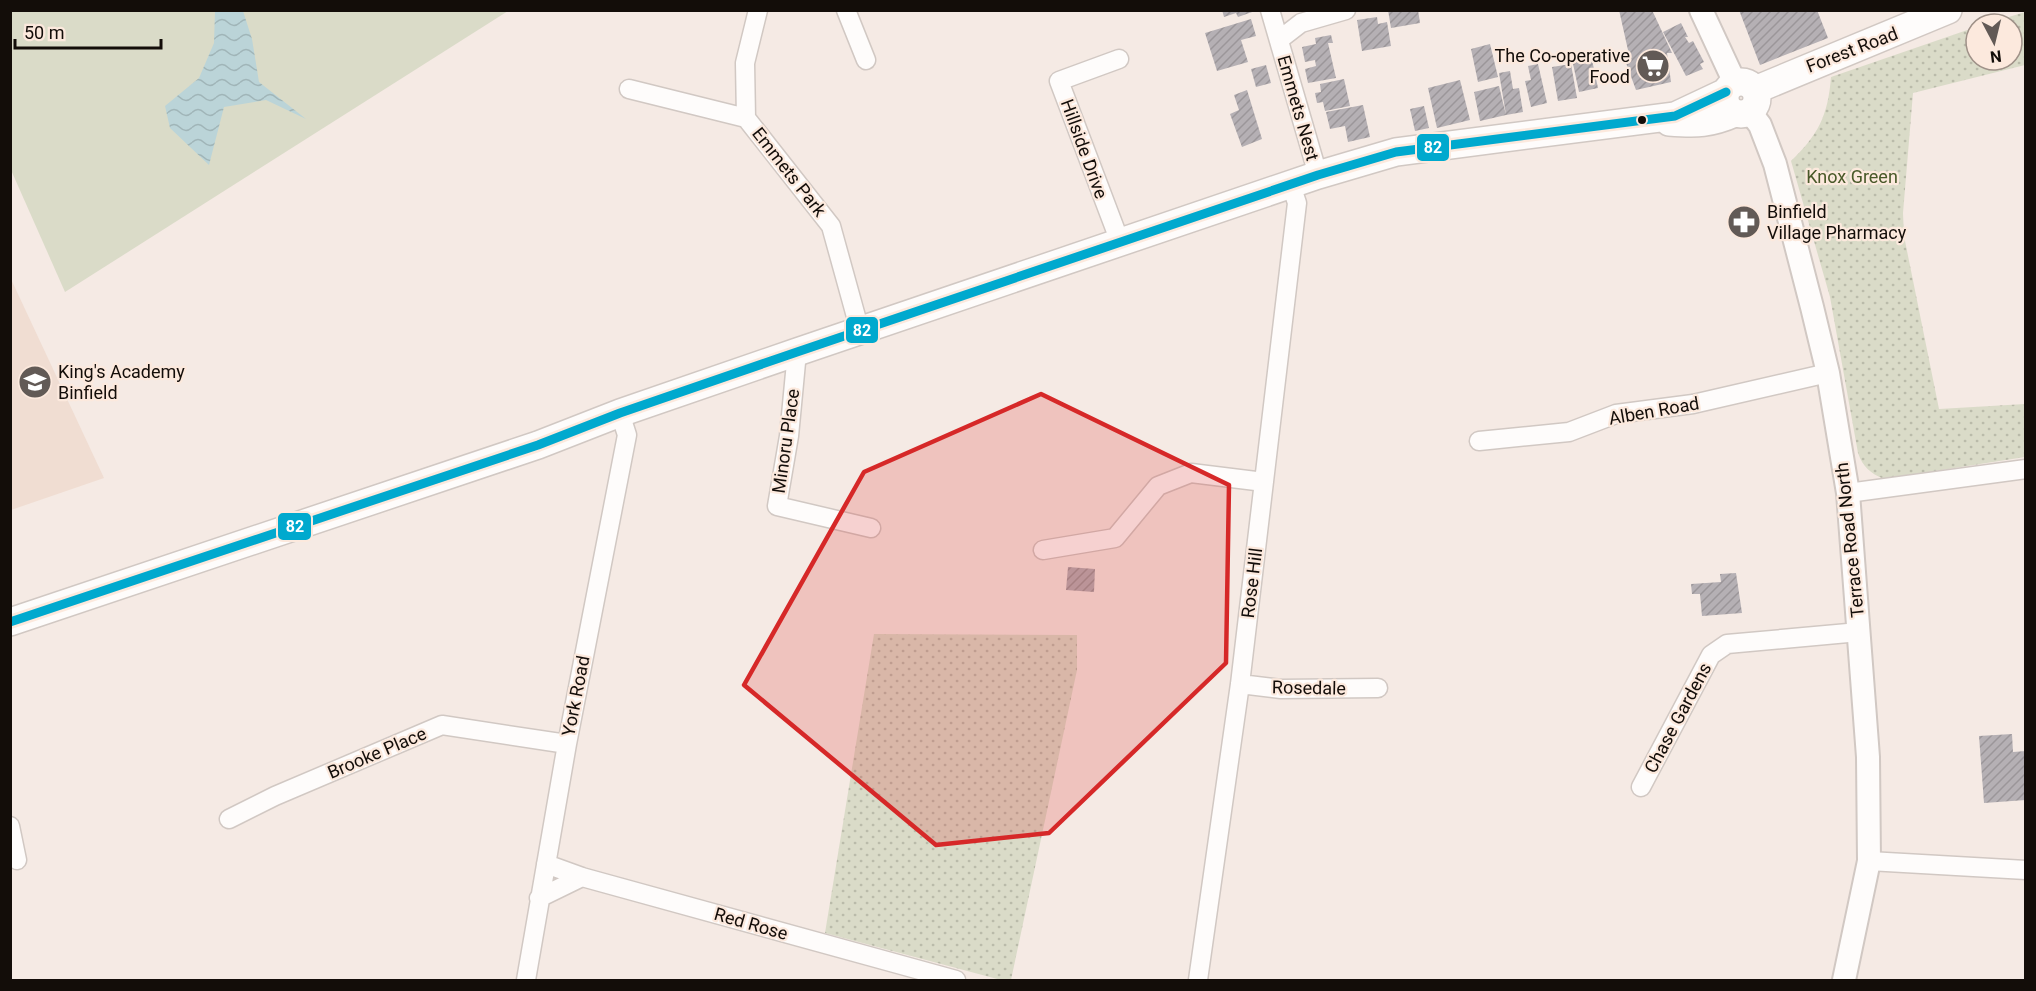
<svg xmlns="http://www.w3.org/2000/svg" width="2036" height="991" font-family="Roboto,sans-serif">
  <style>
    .built { fill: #f0ddd2 }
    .grass { fill: #dadbc8 }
    .park { fill: url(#park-dots) }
    .water { fill: url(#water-waves) }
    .building { fill: url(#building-hatch) }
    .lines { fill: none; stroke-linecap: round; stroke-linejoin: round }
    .minor-casing { stroke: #d1c8c3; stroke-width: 21 }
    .tertiary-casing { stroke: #d1c8c3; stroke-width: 26 }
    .secondary-casing { stroke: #d1c8c3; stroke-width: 30 }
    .minor { stroke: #fefcfb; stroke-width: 18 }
    .tertiary { stroke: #fefcfb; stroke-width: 22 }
    .secondary { stroke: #fefcfb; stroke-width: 27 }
    .bus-1-casing { stroke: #fce9dd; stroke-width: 14 }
    .bus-1 { stroke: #00a9ce; stroke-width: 9 }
    .marked { fill: #d62828; fill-opacity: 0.2; stroke: #d62828; stroke-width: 4.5; stroke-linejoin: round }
    .bus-dot { fill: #130d09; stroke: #fce9dd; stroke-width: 2 }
    .labels { text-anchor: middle; stroke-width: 4.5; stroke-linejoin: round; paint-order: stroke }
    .street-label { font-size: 18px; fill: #130d09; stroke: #fce9dd }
    .poi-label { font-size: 18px; fill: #130d09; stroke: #fce9dd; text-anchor: start }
    .park-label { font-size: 18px; fill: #485828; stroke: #fce9dd }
    .line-badge { stroke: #fce9dd; stroke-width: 2 }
    .badge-label { font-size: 16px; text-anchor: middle; font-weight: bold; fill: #fff }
  </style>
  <defs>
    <pattern id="park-dots" width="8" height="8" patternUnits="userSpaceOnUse" patternTransform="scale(1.5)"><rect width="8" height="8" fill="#dadbc8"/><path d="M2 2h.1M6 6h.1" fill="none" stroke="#babbaa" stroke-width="1.8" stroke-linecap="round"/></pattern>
    <pattern id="water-waves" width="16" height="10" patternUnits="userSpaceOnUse" patternTransform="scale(1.5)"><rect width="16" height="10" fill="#bbd4d8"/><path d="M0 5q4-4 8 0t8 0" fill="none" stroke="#a0b5b8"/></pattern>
    <pattern id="building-hatch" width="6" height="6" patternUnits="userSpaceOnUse" patternTransform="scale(1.5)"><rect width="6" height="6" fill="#b5b0b4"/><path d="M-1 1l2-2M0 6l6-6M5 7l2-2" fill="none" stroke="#9b9699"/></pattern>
  </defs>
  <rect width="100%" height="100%" fill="#f5eae4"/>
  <path class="built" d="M 10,277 L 104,478 L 11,510 L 10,510 Z"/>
  <path class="grass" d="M 10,11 L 508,11 L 65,292 L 11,170 Z"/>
  <path class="park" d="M 2025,12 L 2025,65 L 1913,93 L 1903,213 L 1904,236 L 1939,409 L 2025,404 L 2025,457 L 1884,479 C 1870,473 1863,467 1858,453 L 1830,297 L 1791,161 C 1818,135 1828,116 1831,77 L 1976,27 L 1976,60 L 2012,60 L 2012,24 L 1986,24 Z
    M 874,634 L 1077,635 L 1077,670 L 1011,980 L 1001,980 L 825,933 Z"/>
  <path class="water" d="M 215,11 L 243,11 L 252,39 L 259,82 L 306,119 L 266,100 L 224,107 L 209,165 L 170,128 L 165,106 L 199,78 L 214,43 Z"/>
  <path class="building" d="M 1222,10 L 1255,10 L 1255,11 L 1238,17 L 1236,13 L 1224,17 Z
    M 1388,10 L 1418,10 L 1420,23 L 1391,28 Z
    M 1619,10 L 1652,10 L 1672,53 L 1667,53 L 1671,82 L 1636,90 L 1626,63 L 1630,59 Z
    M 1739,10 L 1817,10 L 1828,38 L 1760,65 Z
    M 1377,17 L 1378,24 L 1387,22 L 1391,46 L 1362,51 L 1357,20 Z
    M 1251,19 L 1256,36 L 1241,40 L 1248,62 L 1217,71 L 1205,33 Z
    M 1681,23 L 1688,37 L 1685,37 L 1689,43 L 1693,41 L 1704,62 L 1700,64 L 1703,69 L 1686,76 L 1663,32 Z
    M 1331,35 L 1333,43 L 1328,43 L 1336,78 L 1308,83 L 1305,69 L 1316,66 L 1315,60 L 1305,62 L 1302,47 L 1316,44 L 1315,38 Z
    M 1490,44 L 1498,77 L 1478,82 L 1471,49 Z
    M 1591,55 L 1598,88 L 1579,92 L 1572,59 Z
    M 1538,64 L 1547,103 L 1531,107 L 1525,81 L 1531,80 L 1528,66 Z
    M 1571,64 L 1577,98 L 1558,101 L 1552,67 Z
    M 1266,65 L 1271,83 L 1256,87 L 1251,69 Z
    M 1510,71 L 1513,89 L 1519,88 L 1523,112 L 1506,115 L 1499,73 Z
    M 1344,79 L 1350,106 L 1325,111 L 1323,102 L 1317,103 L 1315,93 L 1321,92 L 1320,84 Z
    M 1460,80 L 1470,120 L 1437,128 L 1428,88 Z
    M 1499,86 L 1506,115 L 1480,121 L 1474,92 Z
    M 1247,90 L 1262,139 L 1242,147 L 1230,114 L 1239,110 L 1234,95 Z
    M 1363,105 L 1370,137 L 1348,142 L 1345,126 L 1330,129 L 1326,112 Z
    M 1424,106 L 1429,128 L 1415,131 L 1410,109 Z
    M 1068,567 L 1095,569 L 1094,592 L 1066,590 Z
    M 1736,573 L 1742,613 L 1702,616 L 1700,594 L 1692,594 L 1691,584 L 1721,582 L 1720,574 Z
    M 2012,734 L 2013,752 L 2026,751 L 2026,800 L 1984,803 L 1979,736 Z"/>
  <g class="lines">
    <g class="minor-casing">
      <path id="minor" d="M 758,10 L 745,63 L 746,118 L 831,226 L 860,331
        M 846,10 L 866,60
        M 1270,10 L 1318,175
        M 1279,40 L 1301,23 L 1346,10
        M 1119,59 L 1059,81 L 1120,242
        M 629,89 L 746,118
        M 797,352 L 789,436 L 777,506 L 871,528
        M 1479,441 L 1569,432 L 1616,414 L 1693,404 L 1828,373
        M 1848,493 L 2026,469
        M 1043,550 L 1115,538 L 1158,486 L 1191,473 L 1264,482
        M 1240,684 L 1281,689 L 1378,688
        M 1641,787 L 1711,655 L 1727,644 L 1859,632
        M 229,819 L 275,796 L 442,725 L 567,744
        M 10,826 L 17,860
        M 1869,861 L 2026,870
        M 546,864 L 582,877 L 956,980
        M 539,898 L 582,877
        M 526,980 L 567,744 L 627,435 L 620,413
        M 1198,980 L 1240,684 L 1297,203 L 1291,185"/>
    </g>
    <g class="tertiary-casing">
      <path id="tertiary" d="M 1701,10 L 1735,83
        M 1750,112 L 1760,125 L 1775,164 L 1812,307 L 1828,373 L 1848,493 L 1868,757 L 1869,861 L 1844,980"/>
    </g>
    <g class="secondary-casing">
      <path id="secondary" d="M1725 98a16 16 0 1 1 32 0a16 16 0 1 1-32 0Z
        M 1755,90 L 1948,10
        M 1669,122 C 1697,124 1710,124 1735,113
        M 10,622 L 538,445 L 620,413 L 797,352 L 1318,175 L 1396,152 L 1675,116 L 1726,92"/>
    </g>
    <use href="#minor" class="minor"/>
    <use href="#tertiary" class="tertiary"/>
    <use href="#secondary" class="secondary"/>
    <g class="bus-1-casing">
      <path id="bus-1" d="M 10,622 L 538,445 L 620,413 L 797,352 L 1318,175 L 1396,152 L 1675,116 L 1726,92"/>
    </g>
    <use href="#bus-1" class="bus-1"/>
  </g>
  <path class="marked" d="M 1041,394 L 1229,485 L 1226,663 L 1049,833 L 936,845 L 744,685 L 864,472 Z"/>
  <defs>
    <g id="supermarket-disc" transform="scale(1.725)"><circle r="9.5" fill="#625a56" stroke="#fce9dd"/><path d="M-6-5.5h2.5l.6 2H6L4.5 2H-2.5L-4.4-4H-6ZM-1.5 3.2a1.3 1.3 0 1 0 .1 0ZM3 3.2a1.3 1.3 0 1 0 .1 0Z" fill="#fff"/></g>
    <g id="pharmacy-disc" transform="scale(1.725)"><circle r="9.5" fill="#625a56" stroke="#fce9dd"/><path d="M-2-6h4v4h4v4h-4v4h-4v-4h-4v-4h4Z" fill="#fff"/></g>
    <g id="school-disc" transform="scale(1.725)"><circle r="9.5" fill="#625a56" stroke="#fce9dd"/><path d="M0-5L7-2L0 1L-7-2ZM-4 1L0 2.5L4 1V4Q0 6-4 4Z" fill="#fff"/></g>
  </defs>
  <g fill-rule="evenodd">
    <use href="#supermarket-disc" x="1653" y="66"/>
    <use href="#pharmacy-disc" x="1744" y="222"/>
    <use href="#school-disc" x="35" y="382"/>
  </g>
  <circle class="bus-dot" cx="1642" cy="120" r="5"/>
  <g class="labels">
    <g class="street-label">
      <text transform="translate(1852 50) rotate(-21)" y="6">Forest Road</text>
      <text transform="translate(1298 108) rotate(74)" y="6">Emmets Nest</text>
      <text transform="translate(1084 149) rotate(70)" y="6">Hillside Drive</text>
      <text transform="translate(789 172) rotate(52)" y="6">Emmets Park</text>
      <text transform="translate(1654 411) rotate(-10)" y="6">Alben Road</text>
      <text transform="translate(786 441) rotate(-82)" y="6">Minoru Place</text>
      <text transform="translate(1850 540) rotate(-96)" y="6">Terrace Road North</text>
      <text transform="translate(1252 583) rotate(-83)" y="6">Rose Hill</text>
      <text transform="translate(1309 688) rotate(1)" y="6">Rosedale</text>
      <text transform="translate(576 696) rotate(-79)" y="6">York Road</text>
      <text transform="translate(1678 718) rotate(-62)" y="6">Chase Gardens</text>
      <text transform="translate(377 753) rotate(-23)" y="6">Brooke Place</text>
      <text transform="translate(751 924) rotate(16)" y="6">Red Rose</text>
    </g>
    <g class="poi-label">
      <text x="1630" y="62" text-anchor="end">The Co-operative<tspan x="1630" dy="21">Food</tspan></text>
      <text x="1767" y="218">Binfield<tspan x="1767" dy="21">Village Pharmacy</tspan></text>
      <text x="58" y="378">King's Academy<tspan x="58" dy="21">Binfield</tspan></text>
    </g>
    <g class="park-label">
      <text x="1852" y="183">Knox Green</text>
    </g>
  </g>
  <g class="line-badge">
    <rect x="1416" y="133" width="34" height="29" rx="6" fill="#00a9ce"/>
    <rect x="845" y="316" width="34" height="28" rx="6" fill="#00a9ce"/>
    <rect x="277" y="512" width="35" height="29" rx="6" fill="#00a9ce"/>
  </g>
  <g class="badge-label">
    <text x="1433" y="153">82</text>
    <text x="862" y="336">82</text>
    <text x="295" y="532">82</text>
  </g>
  <rect width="2036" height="991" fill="none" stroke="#130d09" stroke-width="24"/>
  <g transform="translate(1994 42) rotate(173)"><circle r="28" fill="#fce9dd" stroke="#9f9188" stroke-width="1.5"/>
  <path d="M0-4.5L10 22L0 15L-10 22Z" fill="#625a56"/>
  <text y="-9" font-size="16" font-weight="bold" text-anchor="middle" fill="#130d09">N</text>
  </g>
  <path d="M15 39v9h146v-9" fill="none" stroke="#130d09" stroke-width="3"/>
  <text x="24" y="39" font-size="18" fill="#130d09" stroke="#fce9dd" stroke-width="4.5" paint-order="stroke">50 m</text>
</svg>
